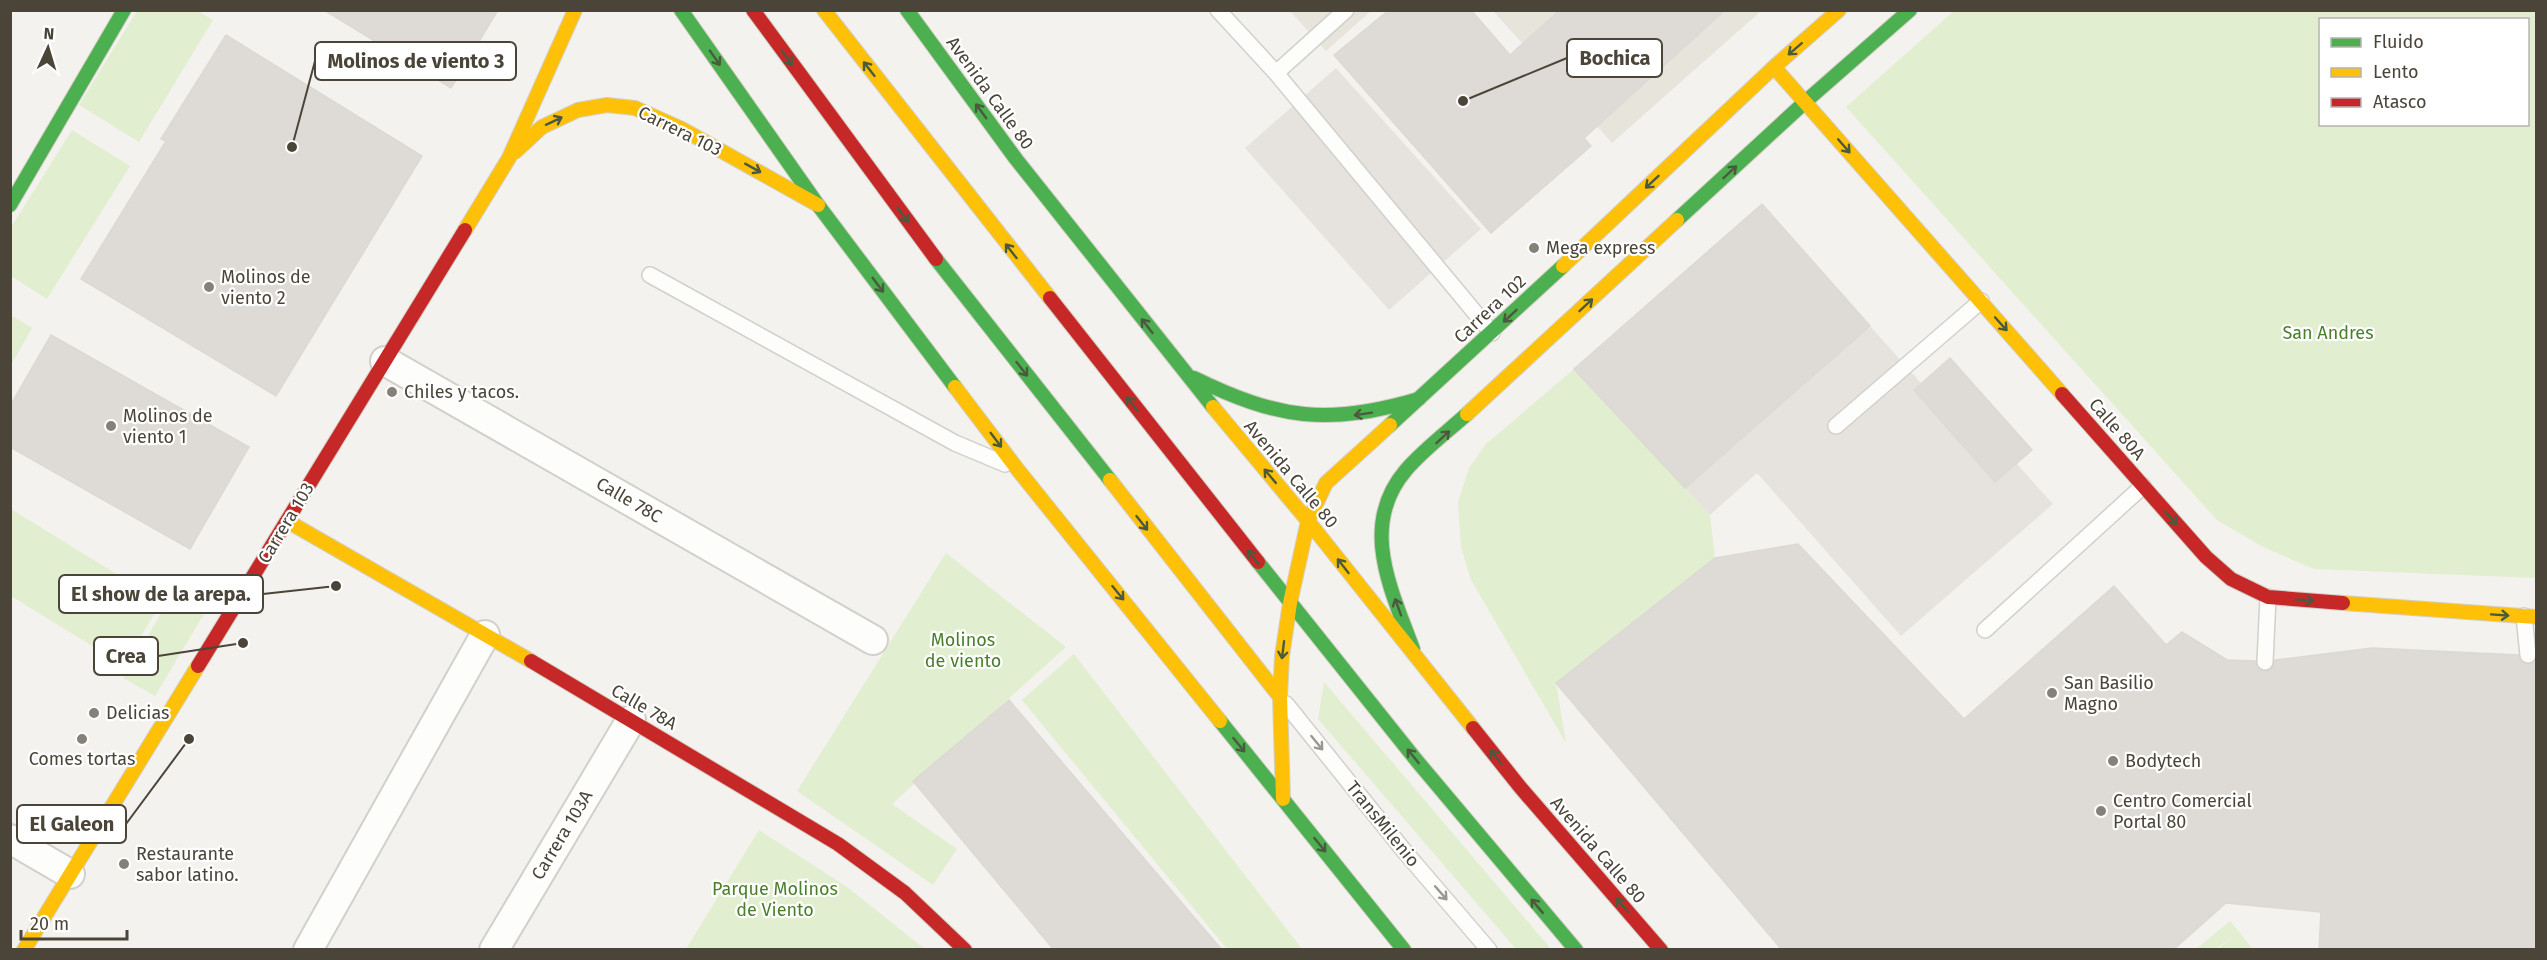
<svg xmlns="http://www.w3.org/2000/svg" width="2547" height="960" font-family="'Fira Sans',sans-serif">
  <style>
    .residential { fill: #e7e4dc }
    .green { fill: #e1eecf; fill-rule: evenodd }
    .parking { fill: #e6e3df }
    .building { fill: #dedbd6; stroke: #dcd9d4; stroke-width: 1.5 }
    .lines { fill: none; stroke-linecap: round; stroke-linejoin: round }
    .lane-casing { stroke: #d2d0cb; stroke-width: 18 }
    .street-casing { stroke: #d2d0cb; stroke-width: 32 }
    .fast-casing { stroke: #d3cfc5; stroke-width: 16 }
    .slow-casing { stroke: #d3cfc5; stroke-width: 16 }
    .jam-casing { stroke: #d3cfc5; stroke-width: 16 }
    .lane { stroke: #fdfdfc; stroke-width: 15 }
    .street { stroke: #fdfdfc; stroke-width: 28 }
    .fast { stroke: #4caf50; stroke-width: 14 }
    .slow { stroke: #ffc107; stroke-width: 14 }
    .jam { stroke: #c62828; stroke-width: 14 }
    .oneway { stroke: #4b593e }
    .oneway2 { stroke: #9b9791 }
    .poi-dot { fill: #868178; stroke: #fff; stroke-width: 2 }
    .labels { text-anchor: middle; stroke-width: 4.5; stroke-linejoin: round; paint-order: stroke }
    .street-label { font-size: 18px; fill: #4b4439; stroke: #fff }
    .poi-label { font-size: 18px; fill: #4b4439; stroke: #fff; text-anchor: start }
    .park-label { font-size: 18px; fill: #4a7f2a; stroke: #fff }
    .leader { fill: none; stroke: #4b4439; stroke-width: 2 }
    .callout-dot { fill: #4b4439; stroke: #fff; stroke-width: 2 }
    .callout { fill: #fff; stroke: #4b4439; stroke-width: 2 }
    .callout-label { font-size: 20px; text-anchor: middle; font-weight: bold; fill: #4b4439 }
  </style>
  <rect width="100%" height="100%" fill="#f4f2ee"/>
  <path class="residential" d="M 1290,11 L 1371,11 L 1326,51 Z
    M 1493,11 L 1761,11 L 1612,143 Z"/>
  <path class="green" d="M 1955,10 L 2536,11 L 2536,578 L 2314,569 L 2263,547 L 2217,520 L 1846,107 ZM 2320,20 L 2528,20 L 2528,124 L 2320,124 Z
    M 137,11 L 198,11 L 213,20 L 139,142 L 79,105 Z
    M 72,130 L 130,166 L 47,299 L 11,276 L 10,229 Z
    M 11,315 L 32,328 L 11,365 Z
    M 1574,369 L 1710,515 L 1715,558 L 1556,683 L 1566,743 L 1471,580 L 1461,547 L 1458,502 L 1469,468 L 1486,444 Z
    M 11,509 L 162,602 L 123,665 L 11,596 Z
    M 946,553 L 1066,647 L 892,804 L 957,849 L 933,885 L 797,791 Z
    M 175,590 L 207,609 L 155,696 L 123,678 Z
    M 1074,654 L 1302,949 L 1227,949 L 1022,700 Z
    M 1324,682 L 1551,949 L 1516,949 L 1318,719 Z
    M 759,830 L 847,887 L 925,949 L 686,949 Z
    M 2230,921 L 2253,949 L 2218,949 L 2236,934 L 2216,949 L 2196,949 Z"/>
  <path class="parking" d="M 1336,68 L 1481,229 L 1389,310 L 1245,148 Z
    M 1870,326 L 1921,383 L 1914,390 L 1995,482 L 2016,463 L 2053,504 L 1901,636 L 1757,473 L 1710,515 L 1685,488 Z"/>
  <path class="building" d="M 324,10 L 498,10 L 451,88 Z
    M 1389,10 L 1471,10 L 1510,55 L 1560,10 L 1725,10 L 1584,138 L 1591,146 L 1491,233 L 1334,55 Z
    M 226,35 L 422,156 L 276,396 L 81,279 L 166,141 L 161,139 Z
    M 1762,204 L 1870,326 L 1685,488 L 1574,369 Z
    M 51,335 L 249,447 L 190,549 L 10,447 L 10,406 Z
    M 1950,358 L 2032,450 L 1995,482 L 1914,390 Z
    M 1798,544 L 1964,719 L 2114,586 L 2166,645 L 2182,632 L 2227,660 L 2255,661 L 2257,667 L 2264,672 L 2273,668 L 2275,660 L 2372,648 L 2518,655 L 2520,661 L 2528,665 L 2536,660 L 2536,950 L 2319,950 L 2321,912 L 2226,903 L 2173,950 L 1782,950 L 1556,683 L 1715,558 Z
    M 1009,700 L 1222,950 L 1054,950 L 913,781 Z"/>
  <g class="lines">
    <g class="lane-casing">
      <path id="lane" d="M 1218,10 L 1276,73 L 1492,333
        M 1276,73 L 1346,10
        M 650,275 L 955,443 L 1005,464
        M 1836,426 L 1981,301
        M 2524,616 L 2528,655
        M 1985,630 L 2143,486
        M 2265,662 L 2268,597
        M 1286,704 L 1405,852 L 1489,950"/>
    </g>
    <g class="street-casing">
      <path id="street" d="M 385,361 L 873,640
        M 10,839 L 70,874
        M 308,950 L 485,635
        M 494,950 L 631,720"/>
    </g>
    <g class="fast-casing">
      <path id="fast" d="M 681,10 L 818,205 L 955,387
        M 907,10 L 1016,159 L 1213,407
        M 10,205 L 124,10
        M 1677,220 L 1805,102 L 1910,10
        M 936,259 L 1110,480
        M 1194,378 C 1278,419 1328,426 1419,399
        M 1390,425 L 1563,266
        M 1258,562 L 1417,761 L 1576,950
        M 1413,649 C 1392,591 1358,526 1406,470 C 1423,450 1447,432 1467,414
        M 1220,721 L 1404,950"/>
    </g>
    <g class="slow-casing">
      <path id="slow" d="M 824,10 L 1050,298
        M 1774,67 L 2062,394
        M 515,152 L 542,127 L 578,110 L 607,105 L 635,108 L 682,129 L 818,205
        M 465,230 L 509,158 L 575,10
        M 1563,266 L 1774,67 L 1839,10
        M 955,387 L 1018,470 L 1220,721
        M 1213,407 L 1308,521 L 1473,728
        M 1467,414 L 1677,220
        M 1110,480 L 1280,697 L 1283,799
        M 287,521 L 531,661
        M 2343,603 L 2536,617
        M 1280,697 L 1282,656 L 1290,603 L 1308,521 L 1326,483 L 1390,425
        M 24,950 L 198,666"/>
    </g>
    <g class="jam-casing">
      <path id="jam" d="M 753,10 L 936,259
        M 1050,298 L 1258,562
        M 2062,394 L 2206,557 L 2231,579 L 2268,597 L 2343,603
        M 531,661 L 838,844 L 905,893 L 965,950
        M 198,666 L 465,230
        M 1473,728 L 1520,787 L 1661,950"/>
    </g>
    <use href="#lane" class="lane"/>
    <use href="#street" class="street"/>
    <use href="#fast" class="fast"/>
    <use href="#slow" class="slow"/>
    <use href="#jam" class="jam"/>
  </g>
  <defs><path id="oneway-shaft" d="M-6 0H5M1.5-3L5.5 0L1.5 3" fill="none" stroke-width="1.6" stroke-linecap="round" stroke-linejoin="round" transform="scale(1.5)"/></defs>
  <g class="oneway">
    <use href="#oneway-shaft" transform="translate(1795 49) rotate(139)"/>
    <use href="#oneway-shaft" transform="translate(715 58) rotate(55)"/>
    <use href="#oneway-shaft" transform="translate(787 58) rotate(55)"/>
    <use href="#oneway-shaft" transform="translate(869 69) rotate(-128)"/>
    <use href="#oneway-shaft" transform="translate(981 111) rotate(-126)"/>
    <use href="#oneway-shaft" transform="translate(554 121) rotate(-25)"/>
    <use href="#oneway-shaft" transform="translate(1844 146) rotate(49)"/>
    <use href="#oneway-shaft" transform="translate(753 168) rotate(29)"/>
    <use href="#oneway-shaft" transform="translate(1730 172) rotate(-43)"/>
    <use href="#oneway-shaft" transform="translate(1652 182) rotate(137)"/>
    <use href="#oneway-shaft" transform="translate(903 215) rotate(53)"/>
    <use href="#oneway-shaft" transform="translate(1011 251) rotate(-128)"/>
    <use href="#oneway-shaft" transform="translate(878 285) rotate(53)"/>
    <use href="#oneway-shaft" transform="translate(1586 305) rotate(-43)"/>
    <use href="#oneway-shaft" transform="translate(1510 316) rotate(137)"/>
    <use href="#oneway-shaft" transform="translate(2001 324) rotate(48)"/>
    <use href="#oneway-shaft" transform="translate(1147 326) rotate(-128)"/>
    <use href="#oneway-shaft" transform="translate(1022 369) rotate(52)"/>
    <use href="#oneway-shaft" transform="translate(1132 404) rotate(-128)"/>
    <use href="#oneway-shaft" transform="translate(1363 414) rotate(171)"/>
    <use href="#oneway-shaft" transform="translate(1443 437) rotate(-43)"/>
    <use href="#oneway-shaft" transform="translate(996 440) rotate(53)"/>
    <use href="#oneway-shaft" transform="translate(1270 476) rotate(-130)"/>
    <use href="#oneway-shaft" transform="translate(2171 518) rotate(48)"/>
    <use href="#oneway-shaft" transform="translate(1142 523) rotate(52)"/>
    <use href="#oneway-shaft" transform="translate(1253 557) rotate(-129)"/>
    <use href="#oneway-shaft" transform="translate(1343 566) rotate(-128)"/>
    <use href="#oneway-shaft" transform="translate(1118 593) rotate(51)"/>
    <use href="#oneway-shaft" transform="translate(2305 600) rotate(4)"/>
    <use href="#oneway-shaft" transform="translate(1398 607) rotate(-110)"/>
    <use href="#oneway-shaft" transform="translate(2500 615) rotate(4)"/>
    <use href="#oneway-shaft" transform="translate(1283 650) rotate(97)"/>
    <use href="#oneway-shaft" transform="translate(1239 745) rotate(51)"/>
    <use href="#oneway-shaft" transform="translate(1413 756) rotate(-129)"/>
    <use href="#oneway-shaft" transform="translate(1496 757) rotate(-129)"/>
    <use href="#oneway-shaft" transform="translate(1320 845) rotate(51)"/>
    <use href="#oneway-shaft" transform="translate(1622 905) rotate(-131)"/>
    <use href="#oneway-shaft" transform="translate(1537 906) rotate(-130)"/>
  </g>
  <g class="oneway2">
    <use href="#oneway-shaft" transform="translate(1317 743) rotate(51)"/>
    <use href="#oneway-shaft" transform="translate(1441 893) rotate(49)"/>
  </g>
  <g class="poi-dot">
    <circle cx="1534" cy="248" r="6"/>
    <circle cx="209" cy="287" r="6"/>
    <circle cx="392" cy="392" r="6"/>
    <circle cx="111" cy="426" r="6"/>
    <circle cx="2052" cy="693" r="6"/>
    <circle cx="94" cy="713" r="6"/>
    <circle cx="82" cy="739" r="6"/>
    <circle cx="2113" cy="761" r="6"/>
    <circle cx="2101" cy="811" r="6"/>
    <circle cx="124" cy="864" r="6"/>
  </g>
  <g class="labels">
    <g class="street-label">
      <text transform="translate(990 93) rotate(54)" y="6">Avenida Calle 80</text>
      <text transform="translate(680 131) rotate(26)" y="6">Carrera 103</text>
      <text transform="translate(1490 309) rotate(-43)" y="6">Carrera 102</text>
      <text transform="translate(2117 429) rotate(49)" y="6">Calle 80A</text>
      <text transform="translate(1291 474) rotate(50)" y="6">Avenida Calle 80</text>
      <text transform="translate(629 500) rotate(30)" y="6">Calle 78C</text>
      <text transform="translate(286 523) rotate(-59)" y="6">Carrera 103</text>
      <text transform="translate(644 707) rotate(30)" y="6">Calle 78A</text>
      <text transform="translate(1383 824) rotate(51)" y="6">TransMilenio</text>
      <text transform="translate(562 835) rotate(-59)" y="6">Carrera 103A</text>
      <text transform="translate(1598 850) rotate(49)" y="6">Avenida Calle 80</text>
    </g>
    <g class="poi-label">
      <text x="1546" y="254">Mega express</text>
      <text x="221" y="283">Molinos de<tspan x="221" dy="21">viento 2</tspan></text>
      <text x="404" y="398">Chiles y tacos.</text>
      <text x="123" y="422">Molinos de<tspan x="123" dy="21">viento 1</tspan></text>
      <text x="2064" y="689">San Basilio<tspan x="2064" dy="21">Magno</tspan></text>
      <text x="106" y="719">Delicias</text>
      <text x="82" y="765" text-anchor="middle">Comes tortas</text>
      <text x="2125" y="767">Bodytech</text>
      <text x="2113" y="807">Centro Comercial<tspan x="2113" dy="21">Portal 80</tspan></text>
      <text x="136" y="860">Restaurante<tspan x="136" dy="21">sabor latino.</tspan></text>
    </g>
    <g class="park-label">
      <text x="2328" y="339">San Andres</text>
      <text x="963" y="646">Molinos<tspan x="963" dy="21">de viento</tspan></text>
      <text x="775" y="895">Parque Molinos<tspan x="775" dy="21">de Viento</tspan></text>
    </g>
  </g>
  <path class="leader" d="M1463 101L1567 58M292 147L315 61M336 586L263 594M243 643L158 656M189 739L126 824"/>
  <g class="callout-dot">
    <circle cx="1463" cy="101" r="6"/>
    <circle cx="292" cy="147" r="6"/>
    <circle cx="336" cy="586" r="6"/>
    <circle cx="243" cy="643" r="6"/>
    <circle cx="189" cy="739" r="6"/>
  </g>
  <g class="callout">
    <rect x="1567" y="39" width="95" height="38" rx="6"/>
    <rect x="315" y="42" width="201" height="38" rx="6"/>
    <rect x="59" y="575" width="204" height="38" rx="6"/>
    <rect x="94" y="637" width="64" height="38" rx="6"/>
    <rect x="17" y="805" width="109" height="38" rx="6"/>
  </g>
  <g class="callout-label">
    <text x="1615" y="65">Bochica</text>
    <text x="416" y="68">Molinos de viento 3</text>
    <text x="161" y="601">El show de la arepa.</text>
    <text x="126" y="663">Crea</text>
    <text x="72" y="831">El Galeon</text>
  </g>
  <rect width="2547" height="960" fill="none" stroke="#4b4439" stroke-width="24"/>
  <rect x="2319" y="18" width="210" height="108" fill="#ffffff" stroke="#b7b4b0" stroke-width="1.5"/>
  <rect x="2331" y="38" width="30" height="9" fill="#4caf50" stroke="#b7b4b0" stroke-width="1.5"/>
  <text x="2373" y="48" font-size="18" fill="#4b4439">Fluido</text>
  <rect x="2331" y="68" width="30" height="9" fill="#ffc107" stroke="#b7b4b0" stroke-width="1.5"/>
  <text x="2373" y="78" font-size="18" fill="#4b4439">Lento</text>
  <rect x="2331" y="98" width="30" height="9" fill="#c62828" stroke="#b7b4b0" stroke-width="1.5"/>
  <text x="2373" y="108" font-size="18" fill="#4b4439">Atasco</text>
  <g transform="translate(48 48) rotate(4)" stroke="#ffffff" stroke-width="4.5" paint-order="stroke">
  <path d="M0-4.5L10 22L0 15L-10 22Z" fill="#4b4439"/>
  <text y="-9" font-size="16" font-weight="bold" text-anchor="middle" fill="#4b4439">N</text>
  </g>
  <path d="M21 930v9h106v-9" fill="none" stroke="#4b4439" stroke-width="3"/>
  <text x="30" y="930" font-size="18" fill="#4b4439" stroke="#ffffff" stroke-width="4.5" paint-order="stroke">20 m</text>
</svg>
